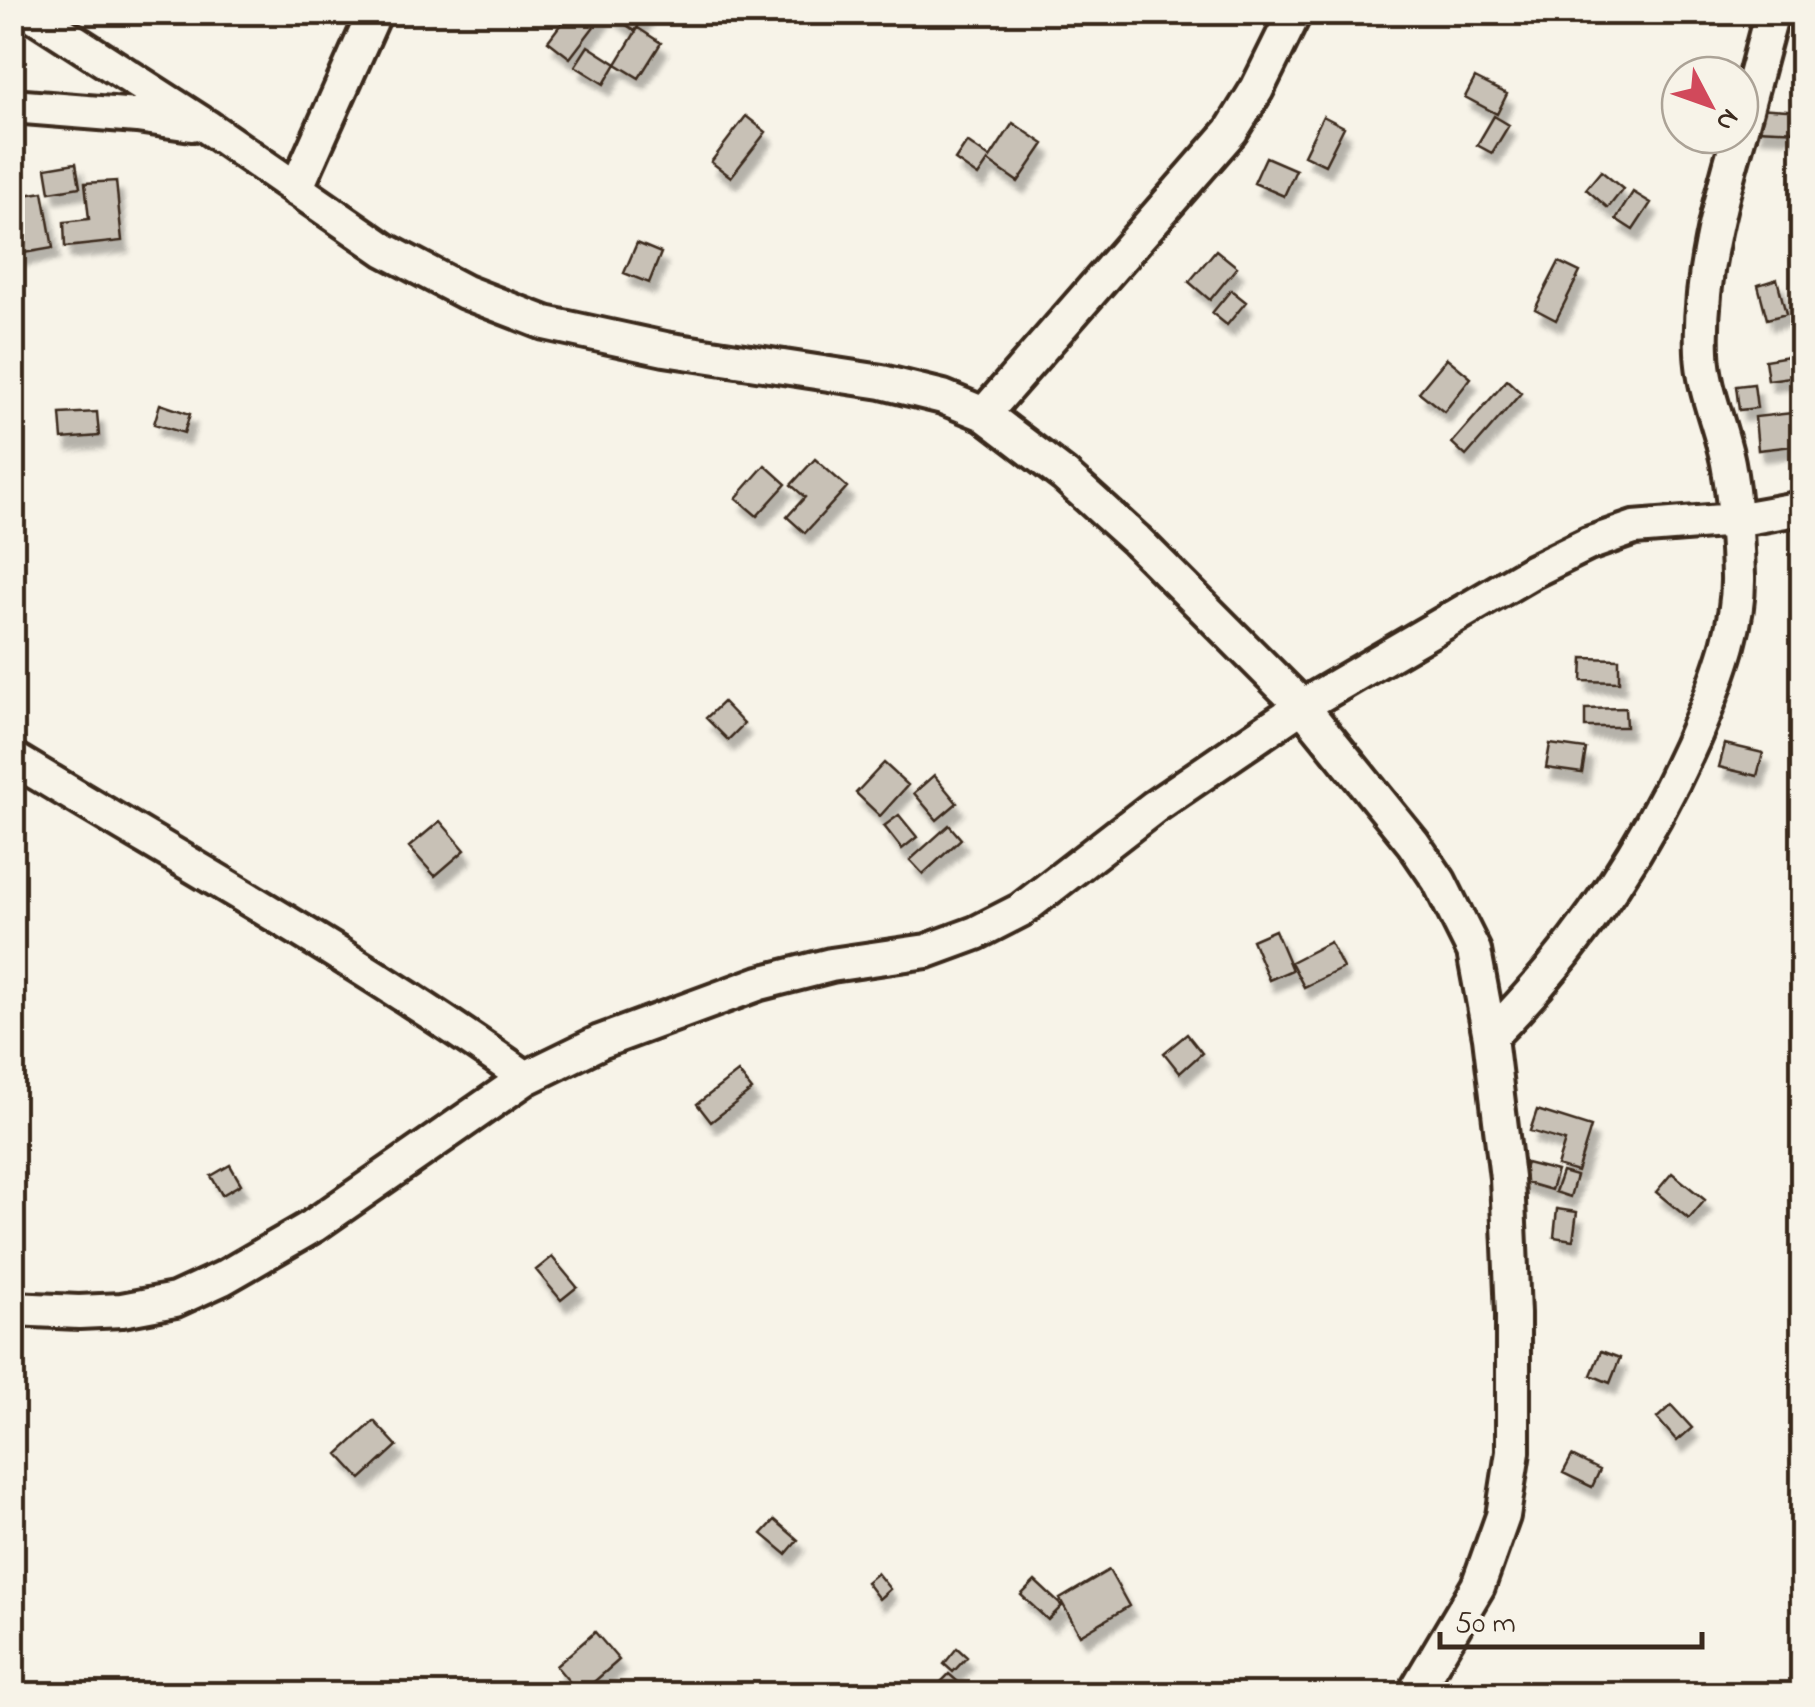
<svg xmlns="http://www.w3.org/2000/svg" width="1815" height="1707" font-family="'Indie Flower',sans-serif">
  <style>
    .building { fill: #c8c1b6; stroke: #3b2a1e; stroke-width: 2.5; filter: url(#shadow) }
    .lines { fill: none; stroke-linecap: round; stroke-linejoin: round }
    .street-casing { stroke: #3b2a1e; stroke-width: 40 }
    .street { stroke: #f7f3e8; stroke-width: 32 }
  </style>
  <defs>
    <filter id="shadow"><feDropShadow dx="6" dy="11" stdDeviation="2.5" flood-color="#0004"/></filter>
  </defs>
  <rect width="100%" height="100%" fill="#f7f3e8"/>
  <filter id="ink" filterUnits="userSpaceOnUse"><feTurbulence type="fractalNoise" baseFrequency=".01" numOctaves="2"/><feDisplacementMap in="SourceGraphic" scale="20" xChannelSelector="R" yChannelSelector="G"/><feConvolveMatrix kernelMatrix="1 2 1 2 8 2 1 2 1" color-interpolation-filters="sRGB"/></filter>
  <g filter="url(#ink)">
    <path class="building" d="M 570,12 L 605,12 L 570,58 L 548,41 Z
      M 608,12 L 647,12 L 635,31 Z
      M 638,28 L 661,43 L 639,78 L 616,64 Z
      M 588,46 L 616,64 L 604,84 L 575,66 Z
      M 1475,78 L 1507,94 L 1497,114 L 1465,97 Z
      M 1757,108 L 1802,111 L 1802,131 L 1756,129 Z
      M 746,116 L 766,132 L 731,177 L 711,162 Z
      M 1323,116 L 1344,127 L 1325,165 L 1304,155 Z
      M 1494,116 L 1509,125 L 1492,153 L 1477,145 Z
      M 1013,123 L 1044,144 L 1018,182 L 988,161 L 978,176 L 955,160 L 967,142 L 990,158 Z
      M 1266,157 L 1296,170 L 1284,196 L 1254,183 Z
      M 76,163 L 80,187 L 50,192 L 46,168 Z
      M 1601,171 L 1623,189 L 1608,208 L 1586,189 Z
      M 116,181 L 122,241 L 65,247 L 64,222 L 89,219 L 85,183 Z
      M 43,192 L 53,248 L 12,255 L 12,197 Z
      M 1633,192 L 1651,203 L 1633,230 L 1616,219 Z
      M 637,243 L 661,253 L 649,283 L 624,273 Z
      M 1216,250 L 1237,267 L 1210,300 L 1189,282 Z
      M 1559,262 L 1580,272 L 1556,320 L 1535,309 Z
      M 1777,279 L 1786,314 L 1767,319 L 1758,285 Z
      M 1231,290 L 1246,302 L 1227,325 L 1212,313 Z
      M 1795,355 L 1798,376 L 1768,380 L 1765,360 Z
      M 1447,358 L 1471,378 L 1444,412 L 1419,392 Z
      M 1507,380 L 1521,393 L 1466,456 L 1452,443 Z
      M 1754,384 L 1757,408 L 1739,410 L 1736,386 Z
      M 160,404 L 190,414 L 184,433 L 154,424 Z
      M 97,412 L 99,436 L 62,439 L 60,414 Z
      M 1802,412 L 1802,445 L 1758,450 L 1755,417 Z
      M 815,459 L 847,487 L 805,533 L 787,517 L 805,497 L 791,485 Z
      M 765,465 L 786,484 L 757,516 L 736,498 Z
      M 1583,658 L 1619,659 L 1619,682 L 1582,681 Z
      M 723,702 L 744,724 L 728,740 L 706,718 Z
      M 1625,708 L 1626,727 L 1585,727 L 1585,709 Z
      M 1550,744 L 1586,749 L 1582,773 L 1546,768 Z
      M 1725,744 L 1763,753 L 1757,776 L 1719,767 Z
      M 884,763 L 908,785 L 880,816 L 856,793 Z
      M 934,775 L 957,803 L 937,820 L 914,793 Z
      M 899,815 L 917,837 L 902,849 L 884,826 Z
      M 440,821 L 465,850 L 435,876 L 409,847 Z
      M 949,825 L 961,839 L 923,874 L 910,860 Z
      M 1275,930 L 1292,970 L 1269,980 L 1252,940 Z
      M 1330,942 L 1343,968 L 1304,987 L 1291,962 Z
      M 1187,1034 L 1202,1053 L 1180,1073 L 1164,1053 Z
      M 738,1072 L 752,1090 L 711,1122 L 697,1104 Z
      M 1537,1110 L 1591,1127 L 1577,1172 L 1557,1166 L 1565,1141 L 1530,1131 Z
      M 1526,1163 L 1557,1171 L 1551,1190 L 1520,1181 Z
      M 230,1165 L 241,1184 L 222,1195 L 211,1176 Z
      M 1562,1172 L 1576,1176 L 1570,1197 L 1555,1192 Z
      M 1672,1173 L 1705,1200 L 1689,1219 L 1656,1192 Z
      M 1557,1209 L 1577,1212 L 1573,1240 L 1554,1237 Z
      M 552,1257 L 577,1287 L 561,1300 L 536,1270 Z
      M 1601,1351 L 1620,1358 L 1610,1383 L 1591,1375 Z
      M 1671,1405 L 1692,1428 L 1677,1441 L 1657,1418 Z
      M 374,1421 L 397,1446 L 361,1479 L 338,1454 Z
      M 1572,1456 L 1600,1470 L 1592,1487 L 1563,1473 Z
      M 775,1520 L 798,1540 L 786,1554 L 762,1534 Z
      M 1109,1570 L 1129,1606 L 1080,1635 L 1060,1599 Z
      M 877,1573 L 890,1589 L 879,1599 L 866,1582 Z
      M 1035,1581 L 1062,1606 L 1048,1620 L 1021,1595 Z
      M 595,1632 L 619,1660 L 580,1694 L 556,1666 Z
      M 957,1648 L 967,1657 L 953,1672 L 944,1664 Z
      M 949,1674 L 972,1694 L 946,1694 L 937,1686 Z"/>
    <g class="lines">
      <g class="street-casing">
        <path id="street" d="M 29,12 L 206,126 L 385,250 L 465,292 L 545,323 L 665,349 L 882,382 L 943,397 L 984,414 L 1064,475 L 1136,540 L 1302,706 L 1413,843 L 1439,881 L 1474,951 L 1490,1037 L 1507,1178 L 1513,1314 L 1513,1452 L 1503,1516 L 1478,1586 L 1414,1694
          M 12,106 L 137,116 L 192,124
          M 1740,132 L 1772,12
          M 296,189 L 375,12
          M 984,414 L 1231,131 L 1257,89 L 1295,12
          M 12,758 C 185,863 362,961 526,1078
          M 1490,1037 C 1584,942 1656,833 1706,709 C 1722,667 1739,622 1738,576 C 1737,539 1735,500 1728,463 C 1721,426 1703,390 1702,352 C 1699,280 1719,203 1739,135
          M 12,1309 L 79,1312 L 122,1310 L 175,1300 L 223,1278 L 313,1226 L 526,1078 L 600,1042 L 760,983 L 831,965 L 927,951 L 976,933 L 1021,910 L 1154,807 L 1302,706 L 1533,571 L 1588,544 L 1634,528 L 1735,520 L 1802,508"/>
      </g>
      <use href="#street" class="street"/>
    </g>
  </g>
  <rect width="1815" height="1707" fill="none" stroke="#f7f3e8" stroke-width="50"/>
  <rect x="25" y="25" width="1765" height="1657" fill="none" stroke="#3b2a1e" stroke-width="4" filter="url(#ink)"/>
  <g transform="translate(1710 105) rotate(131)"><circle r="48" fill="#f7f3e8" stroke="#aca397" stroke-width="2.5"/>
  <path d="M0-8L18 38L0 25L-18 38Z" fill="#d1495b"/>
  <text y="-15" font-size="28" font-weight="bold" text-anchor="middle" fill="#3b2a1e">N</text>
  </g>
  <path d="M1440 1632v15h262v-15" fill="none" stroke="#3b2a1e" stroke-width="5"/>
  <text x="1455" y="1632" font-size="30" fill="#3b2a1e" stroke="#f7f3e8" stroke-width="8" paint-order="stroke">50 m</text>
</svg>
